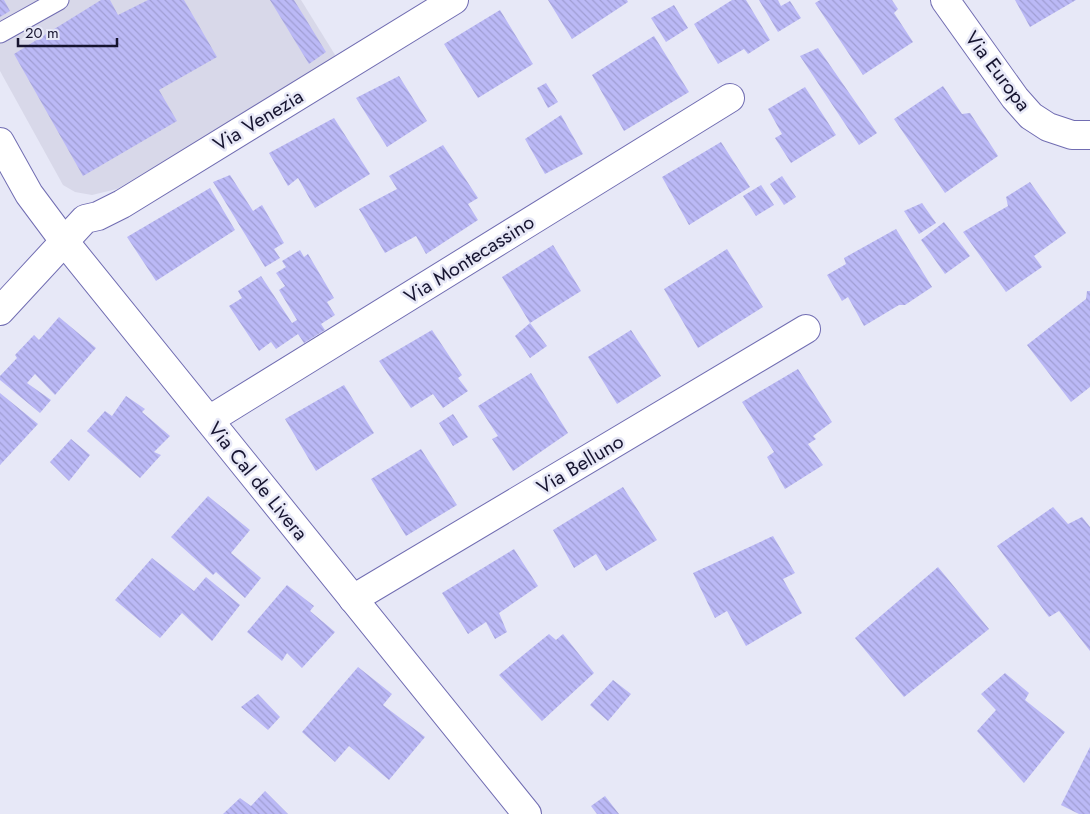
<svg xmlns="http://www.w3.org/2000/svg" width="1090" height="814" font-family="Jost,sans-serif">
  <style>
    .built { fill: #d8d8e9 }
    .building { fill: url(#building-back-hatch) }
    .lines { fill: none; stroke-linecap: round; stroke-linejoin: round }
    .service-casing { stroke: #716db2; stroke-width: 21 }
    .minor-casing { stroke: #716db2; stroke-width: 30 }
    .tertiary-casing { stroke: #716db2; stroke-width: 30 }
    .service { stroke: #fff; stroke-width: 19 }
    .minor { stroke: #fff; stroke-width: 28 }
    .tertiary { stroke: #fff; stroke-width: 28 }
    .labels { text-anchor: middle; stroke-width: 5; stroke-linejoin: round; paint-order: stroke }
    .street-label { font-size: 20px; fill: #171530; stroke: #e7e8f7 }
  </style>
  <defs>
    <pattern id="building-back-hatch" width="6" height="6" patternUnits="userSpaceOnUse" patternTransform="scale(1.25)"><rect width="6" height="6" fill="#bbb9f6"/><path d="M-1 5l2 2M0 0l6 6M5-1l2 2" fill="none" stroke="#a09ed3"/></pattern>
  </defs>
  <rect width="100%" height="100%" fill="#e7e8f7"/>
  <path class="built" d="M 0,0 L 301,0 L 337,58 L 117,189 L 92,195 L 75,192 L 63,185 L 0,71 Z"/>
  <path class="building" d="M 0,0 L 4,0 L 10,11 L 0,17 Z
    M 101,0 L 110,0 L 118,15 L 148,0 L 184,0 L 217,57 L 159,90 L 177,121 L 83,176 L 14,54 Z
    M 270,0 L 294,0 L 326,52 L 309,64 Z
    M 548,0 L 627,0 L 628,2 L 572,39 Z
    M 732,0 L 746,0 L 770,40 L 748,54 L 744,49 L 718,64 L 694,24 Z
    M 759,0 L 778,0 L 781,6 L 790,1 L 801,18 L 778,32 Z
    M 820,0 L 892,0 L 898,9 L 894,13 L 913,42 L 863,75 L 815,3 Z
    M 1015,0 L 1076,0 L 1030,27 Z
    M 674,5 L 688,28 L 666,42 L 651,18 Z
    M 500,10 L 533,64 L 478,98 L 444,44 Z
    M 654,36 L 689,92 L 624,131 L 592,75 Z
    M 818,48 L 877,133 L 859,145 L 800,56 Z
    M 399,76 L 427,121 L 387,147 L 356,98 Z
    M 546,83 L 558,102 L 548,108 L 537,88 Z
    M 943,86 L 962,114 L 970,113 L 998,156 L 945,193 L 894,119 Z
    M 805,87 L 836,135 L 791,163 L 775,138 L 782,134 L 768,109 Z
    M 561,115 L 583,154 L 545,174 L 525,139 Z
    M 334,118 L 370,174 L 315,208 L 298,178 L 288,186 L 269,153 Z
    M 721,142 L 750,187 L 689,225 L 662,177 Z
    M 443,145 L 478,198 L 468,204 L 478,220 L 426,254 L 416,236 L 385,253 L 359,209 L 397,189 L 389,176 Z
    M 230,175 L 253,211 L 262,205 L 284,243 L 274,249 L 280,258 L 265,267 L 213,182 Z
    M 782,176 L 796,197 L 784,205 L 770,184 Z
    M 1030,182 L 1066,233 L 1034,256 L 1042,267 L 1006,292 L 963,232 L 1008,206 L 1006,197 Z
    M 761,185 L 774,205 L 756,216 L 743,196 Z
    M 210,188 L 235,230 L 156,281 L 127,237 Z
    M 922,203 L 936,223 L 919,234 L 904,211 Z
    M 944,222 L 970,256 L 945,274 L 921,240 Z
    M 896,229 L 932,287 L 905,305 L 899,305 L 864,326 L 848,297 L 842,301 L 827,275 L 846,264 L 844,258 Z
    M 553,245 L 581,291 L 530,323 L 502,277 Z
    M 727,249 L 763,307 L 698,348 L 664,289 Z
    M 300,250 L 304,257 L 308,254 L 334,298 L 327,302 L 335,315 L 321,324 L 325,330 L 304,343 L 298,334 L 276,349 L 271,342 L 259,351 L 229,306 L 242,298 L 238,291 L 261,276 L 292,323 L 297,320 L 279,290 L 285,286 L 276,273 L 286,267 L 282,261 Z
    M 1087,291 L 1090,291 L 1090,387 L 1071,402 L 1027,345 L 1086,299 Z
    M 59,317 L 96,348 L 55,395 L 35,374 L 27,383 L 51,400 L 40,413 L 0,380 L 0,376 L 17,358 L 15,355 L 34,335 L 39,340 Z
    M 530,323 L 547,346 L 530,358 L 515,336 Z
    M 432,330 L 462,375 L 458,378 L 468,391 L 443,408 L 433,394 L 411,408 L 379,361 Z
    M 631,330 L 661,376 L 617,404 L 588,357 Z
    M 798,369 L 832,422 L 813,436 L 816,439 L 808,444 L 823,465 L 785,489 L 767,457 L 774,452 L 742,402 Z
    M 531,373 L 568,433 L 513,471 L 492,439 L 498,436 L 478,406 Z
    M 344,385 L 374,433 L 316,471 L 285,419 Z
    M 0,393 L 38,424 L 0,465 Z
    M 126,396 L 145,409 L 142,412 L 170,436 L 154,452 L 161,455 L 140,478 L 87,431 L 105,411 L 112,416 Z
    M 453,414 L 468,437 L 453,446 L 439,423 Z
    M 71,439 L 90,455 L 69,481 L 50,462 Z
    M 421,449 L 457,505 L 406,536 L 371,479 Z
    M 623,487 L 657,540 L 606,571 L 596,554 L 574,568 L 553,530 Z
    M 208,496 L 250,530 L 231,553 L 261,578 L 245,598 L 216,572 L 213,575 L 171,537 Z
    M 1053,507 L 1068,524 L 1082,517 L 1090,527 L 1090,651 L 1059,611 L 1049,617 L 997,546 Z
    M 773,536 L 795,573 L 783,579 L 802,613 L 746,646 L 727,611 L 715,618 L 693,573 Z
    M 514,549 L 538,586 L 499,613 L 507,632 L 495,639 L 486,622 L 468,634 L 442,593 Z
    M 152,558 L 194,591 L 206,577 L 240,605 L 212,641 L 182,613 L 160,638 L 115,600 Z
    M 938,567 L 989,629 L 904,697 L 855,638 Z
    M 287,585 L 314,606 L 310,611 L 335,632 L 302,668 L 287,653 L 282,661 L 247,632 Z
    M 549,634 L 556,640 L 563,634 L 594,673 L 542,721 L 499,675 Z
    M 358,667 L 392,694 L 383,705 L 425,737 L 389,780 L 349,746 L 335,762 L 302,732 Z
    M 1005,673 L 1029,693 L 1025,700 L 1065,732 L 1024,783 L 977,731 L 996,710 L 981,694 Z
    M 613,680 L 631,694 L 608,721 L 590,705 Z
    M 258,694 L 280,717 L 268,730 L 241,707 Z
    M 1090,747 L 1090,814 L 1079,814 L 1061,805 Z
    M 265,791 L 288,814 L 223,814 L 240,798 L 251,806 Z
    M 605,796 L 619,814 L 597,814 L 591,806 Z"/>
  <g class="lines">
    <g class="service-casing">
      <path id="service" d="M 0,33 L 59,0"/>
    </g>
    <g class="minor-casing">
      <path id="minor" d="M 945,0 L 1015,98 L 1031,116 L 1048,127 L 1072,135 L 1090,135
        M 0,311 L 85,219 L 98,216 L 122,204 L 454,0
        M 209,420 L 730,98
        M 353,599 L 806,329"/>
    </g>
    <g class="tertiary-casing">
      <path id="tertiary" d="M 0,142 L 29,194 L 64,241 L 527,814"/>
    </g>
    <use href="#service" class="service"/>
    <use href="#minor" class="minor"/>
    <use href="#tertiary" class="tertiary"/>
  </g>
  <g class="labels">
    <g class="street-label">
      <text transform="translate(998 71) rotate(53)" y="7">Via Europa</text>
      <text transform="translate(258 120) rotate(-31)" y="7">Via Venezia</text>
      <text transform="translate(469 259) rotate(-32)" y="7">Via Montecassino</text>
      <text transform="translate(580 464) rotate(-31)" y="7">Via Belluno</text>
      <text transform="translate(258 481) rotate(51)" y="7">Via Cal de Livera</text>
    </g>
  </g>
  <path d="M18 38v8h99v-8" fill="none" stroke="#171530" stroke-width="2.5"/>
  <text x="25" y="38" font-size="15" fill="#171530" stroke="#e7e8f7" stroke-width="4" paint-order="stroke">20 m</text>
</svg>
